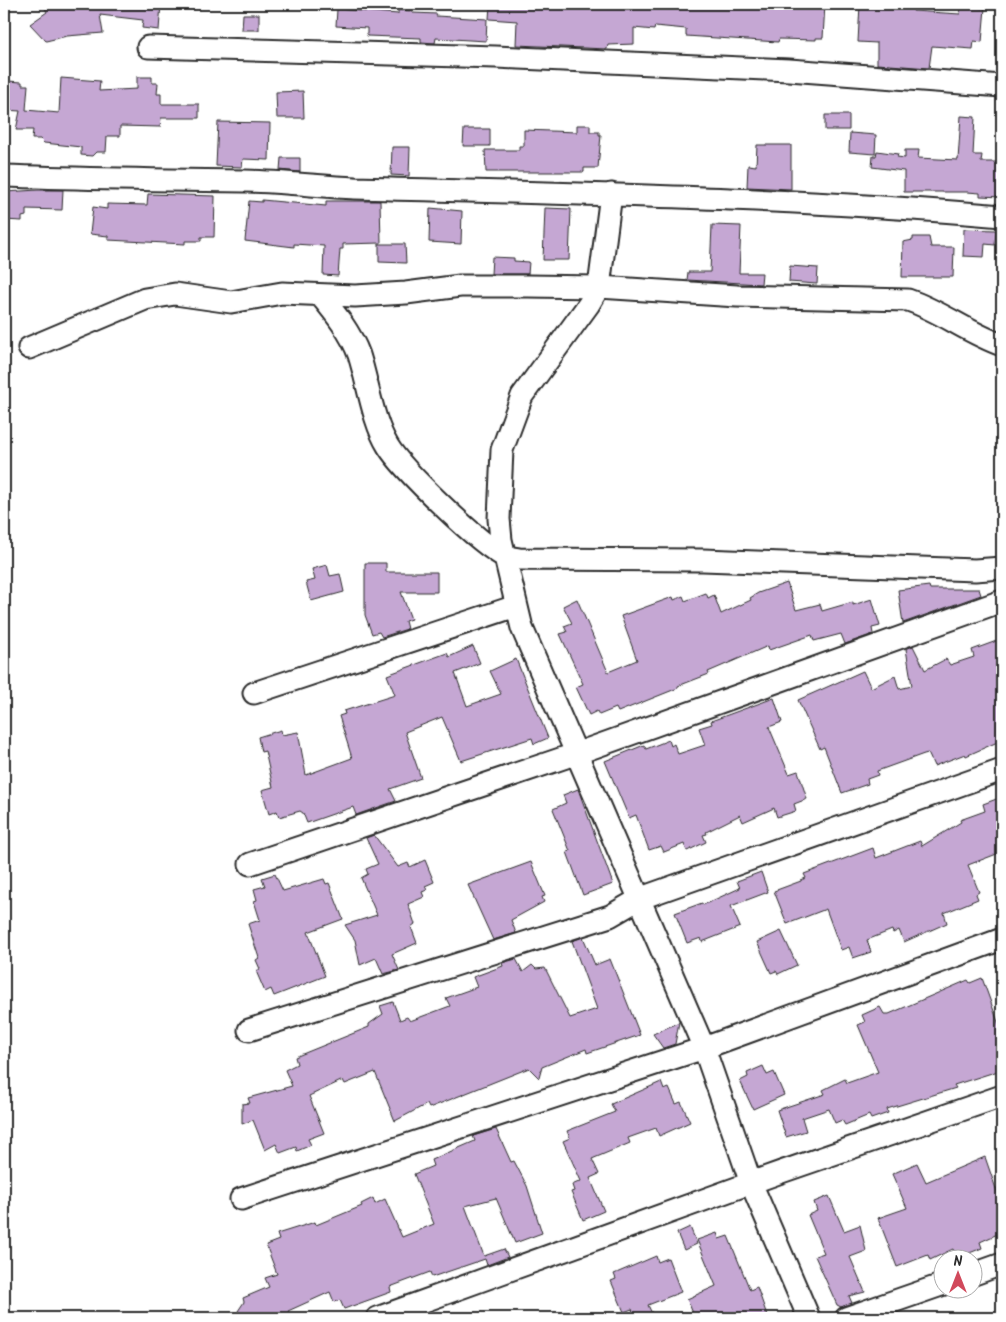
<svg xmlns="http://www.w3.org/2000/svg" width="1006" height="1322" font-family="Kalam,sans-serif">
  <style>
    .building { fill: #c5a7d3; stroke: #2b2b2b }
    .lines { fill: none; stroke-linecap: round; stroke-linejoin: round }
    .street-casing { stroke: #2b2b2b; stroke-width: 25 }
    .street { stroke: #fff; stroke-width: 21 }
  </style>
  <rect width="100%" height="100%" fill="#fff"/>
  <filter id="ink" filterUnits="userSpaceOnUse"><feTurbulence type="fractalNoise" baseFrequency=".02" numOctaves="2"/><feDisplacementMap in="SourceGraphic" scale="10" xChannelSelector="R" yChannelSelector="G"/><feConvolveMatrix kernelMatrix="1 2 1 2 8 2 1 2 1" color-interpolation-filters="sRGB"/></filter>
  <g filter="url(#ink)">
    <path class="building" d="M 43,4 L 161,4 L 159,30 L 142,28 L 143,20 L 100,15 L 103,33 L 67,36 L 46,41 L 30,24 L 47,12 Z
      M 490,4 L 825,4 L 823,38 L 816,38 L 816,40 L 779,39 L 778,42 L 686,36 L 686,29 L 655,26 L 654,30 L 634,28 L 634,44 L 608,45 L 607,49 L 516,45 L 517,21 L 489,19 Z
      M 860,4 L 914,4 L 913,11 L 960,14 L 961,4 L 980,4 L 980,8 L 985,8 L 982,42 L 974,41 L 973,49 L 932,46 L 929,68 L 877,64 L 877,43 L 858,42 Z
      M 337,9 L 398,14 L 398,10 L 413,11 L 413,13 L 437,14 L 436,16 L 487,19 L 486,41 L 436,38 L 435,43 L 421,42 L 421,38 L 367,36 L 367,28 L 336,26 Z
      M 243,14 L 259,14 L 259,30 L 242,30 Z
      M 137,77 L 152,77 L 152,83 L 158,83 L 157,94 L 161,94 L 161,104 L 199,104 L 199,118 L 161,118 L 160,127 L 120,126 L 120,136 L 107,136 L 106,152 L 96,152 L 92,156 L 81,155 L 81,147 L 44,143 L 40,139 L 32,139 L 33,130 L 16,130 L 20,111 L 5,110 L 8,81 L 22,82 L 22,85 L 28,85 L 26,110 L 59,113 L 61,78 L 100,81 L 99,91 L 137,89 Z
      M 303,91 L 304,118 L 277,118 L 276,92 Z
      M 825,115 L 849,115 L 849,130 L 825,130 Z
      M 961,116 L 975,117 L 973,155 L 982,155 L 981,162 L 1000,162 L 1002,197 L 980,196 L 980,193 L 967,192 L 904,192 L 904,171 L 872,167 L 873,156 L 876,156 L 877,151 L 898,154 L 897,157 L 905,158 L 905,150 L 919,150 L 918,158 L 958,160 Z
      M 218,122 L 270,123 L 269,160 L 243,159 L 242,167 L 216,166 Z
      M 577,125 L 590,125 L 590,132 L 599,132 L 599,135 L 601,135 L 598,168 L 584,168 L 584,172 L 486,172 L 485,150 L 519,150 L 519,146 L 524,146 L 524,130 L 577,132 Z
      M 464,129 L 490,129 L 490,146 L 463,146 Z
      M 850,133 L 876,135 L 875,154 L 849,152 Z
      M 757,145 L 791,145 L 791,189 L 747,187 L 748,165 L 756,166 Z
      M 392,147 L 410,147 L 409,176 L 391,175 Z
      M 281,158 L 300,158 L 300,172 L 280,170 Z
      M 38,190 L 63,190 L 62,210 L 26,209 L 26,216 L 22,217 L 22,221 L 4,220 L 5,192 Z
      M 148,194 L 215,196 L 214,237 L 201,237 L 201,241 L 185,241 L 185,244 L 108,240 L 108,236 L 90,234 L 93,207 L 107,209 L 107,204 L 147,205 Z
      M 262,200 L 326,206 L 326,201 L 380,201 L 381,243 L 343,244 L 343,249 L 340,249 L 338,276 L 323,275 L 324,246 L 294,244 L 294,247 L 245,241 L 249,201 L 262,202 Z
      M 430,208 L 462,211 L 461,244 L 429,242 Z
      M 545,208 L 571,209 L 569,260 L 543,260 Z
      M 712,225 L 741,226 L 739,273 L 762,273 L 761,284 L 687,280 L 688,272 L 710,272 Z
      M 964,229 L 996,230 L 995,245 L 985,244 L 984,257 L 963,256 Z
      M 913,237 L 929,237 L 931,247 L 954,247 L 953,277 L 902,277 L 903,242 L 913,240 Z
      M 379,244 L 405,244 L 406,263 L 379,262 Z
      M 492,257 L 514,258 L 514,261 L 529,262 L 528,274 L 491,274 Z
      M 790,266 L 818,268 L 817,284 L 789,282 Z
      M 365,563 L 386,563 L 386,572 L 437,572 L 437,592 L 401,592 L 411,619 L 405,621 L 407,629 L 382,637 L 379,632 L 372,634 L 365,615 Z
      M 327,565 L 330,576 L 340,574 L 344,592 L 311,601 L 306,582 L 315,580 L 312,569 Z
      M 787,583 L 796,610 L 820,604 L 822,611 L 853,602 L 853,605 L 872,599 L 880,626 L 872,628 L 873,634 L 845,644 L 841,634 L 814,641 L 812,635 L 769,650 L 768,646 L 708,672 L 709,674 L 678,686 L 678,688 L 618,712 L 616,708 L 599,715 L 597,711 L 589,715 L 576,687 L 583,684 L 560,634 L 567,632 L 564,626 L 572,623 L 563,606 L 577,599 L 608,672 L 637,660 L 621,616 L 673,597 L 674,600 L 683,596 L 685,601 L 706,593 L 708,598 L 714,595 L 721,614 L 751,600 L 750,598 L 758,593 Z
      M 929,586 L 930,589 L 979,589 L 981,595 L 903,623 L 898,590 Z
      M 1002,639 L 1002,740 L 966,756 L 965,754 L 934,766 L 928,753 L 924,754 L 877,771 L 878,775 L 867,779 L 868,784 L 842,793 L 824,747 L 820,749 L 798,700 L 863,671 L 871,688 L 895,676 L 899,689 L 912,686 L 906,649 L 913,646 L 925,670 L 946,659 L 950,665 L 974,657 L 972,650 Z
      M 473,646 L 480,663 L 455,673 L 467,706 L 501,694 L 490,671 L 516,659 L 548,738 L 534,744 L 532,738 L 461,761 L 442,717 L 405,732 L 421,778 L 390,789 L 396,801 L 356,815 L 353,807 L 307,823 L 303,813 L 300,811 L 279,817 L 277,811 L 269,814 L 262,790 L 273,787 L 265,751 L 261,752 L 258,737 L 281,730 L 282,735 L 298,732 L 306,775 L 352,758 L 339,716 L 345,714 L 344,711 L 395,695 L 387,675 L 447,653 L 449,657 Z
      M 774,698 L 782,722 L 769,727 L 789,774 L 798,771 L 807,799 L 794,804 L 796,811 L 777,817 L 774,808 L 743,822 L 740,815 L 706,832 L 707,834 L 703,835 L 706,842 L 687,851 L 684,844 L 664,852 L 661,846 L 649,850 L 636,815 L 629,818 L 605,761 L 644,745 L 646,749 L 669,740 L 671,746 L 674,744 L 678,754 L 705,745 L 699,728 L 712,724 L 711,721 Z
      M 578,789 L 613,884 L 583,895 L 567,852 L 570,851 L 553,809 L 566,803 L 563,795 Z
      M 1002,797 L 1002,852 L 968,865 L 979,892 L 976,894 L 978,899 L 944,913 L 947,923 L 904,942 L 899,930 L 893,933 L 892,930 L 867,940 L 871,952 L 853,958 L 849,947 L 841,950 L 826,909 L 787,924 L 774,891 L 801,881 L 801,880 L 806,878 L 804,874 L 873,848 L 876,858 L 920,841 L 922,846 L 961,822 L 960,820 L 985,811 L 983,804 Z
      M 374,835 L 398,867 L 408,863 L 410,867 L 425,860 L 434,882 L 425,886 L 427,890 L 422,892 L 424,897 L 408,904 L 415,924 L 411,927 L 417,943 L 392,954 L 399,970 L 383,974 L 376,958 L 360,965 L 355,940 L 345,925 L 377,915 L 361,878 L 368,874 L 366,869 L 378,864 L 366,838 Z
      M 531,862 L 545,896 L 542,897 L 544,902 L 511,920 L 516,933 L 493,940 L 468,885 Z
      M 761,872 L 768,892 L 731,906 L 740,927 L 702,942 L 701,938 L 687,943 L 675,913 L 702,903 L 703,905 L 740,888 L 737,881 Z
      M 275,874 L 283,891 L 324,879 L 326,884 L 329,883 L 343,919 L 308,932 L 325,976 L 274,996 L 271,989 L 265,992 L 256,971 L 260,969 L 256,960 L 259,958 L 248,924 L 260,920 L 254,901 L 257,900 L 254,889 L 265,886 L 262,878 Z
      M 781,931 L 797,965 L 778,974 L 776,971 L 771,973 L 757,942 Z
      M 583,937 L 595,965 L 610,959 L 640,1035 L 587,1053 L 586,1049 L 542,1067 L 539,1078 L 529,1068 L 429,1108 L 427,1104 L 395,1121 L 375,1072 L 345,1084 L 343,1080 L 309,1096 L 324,1133 L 308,1139 L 311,1145 L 297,1151 L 296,1147 L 280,1153 L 276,1144 L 265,1150 L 253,1120 L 242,1124 L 242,1104 L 250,1103 L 248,1098 L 292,1086 L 285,1070 L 297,1064 L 295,1057 L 369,1027 L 369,1024 L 383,1014 L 380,1006 L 393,1002 L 400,1020 L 407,1017 L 410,1021 L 450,1006 L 446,998 L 477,987 L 473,977 L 503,966 L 502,963 L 516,959 L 523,972 L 532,965 L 536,969 L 545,968 L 570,1018 L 597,1009 L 572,941 Z
      M 982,978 L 1002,1033 L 1002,1067 L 998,1069 L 998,1071 L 954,1085 L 956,1088 L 887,1109 L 888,1113 L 871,1119 L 869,1115 L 845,1125 L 842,1120 L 835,1123 L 829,1109 L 802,1118 L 806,1131 L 786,1137 L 777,1110 L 825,1094 L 823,1090 L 845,1079 L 847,1083 L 878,1072 L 858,1025 L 865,1022 L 862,1015 L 880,1007 L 884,1014 L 889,1014 L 968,980 L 970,983 Z
      M 679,1022 L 675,1044 L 663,1048 L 653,1034 Z
      M 763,1066 L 767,1075 L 774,1072 L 784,1095 L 753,1109 L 740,1081 L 748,1077 L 747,1073 Z
      M 661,1082 L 664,1090 L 669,1088 L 676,1104 L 681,1102 L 690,1122 L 659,1136 L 656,1128 L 628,1138 L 630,1143 L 592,1159 L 599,1174 L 590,1178 L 604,1211 L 583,1220 L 571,1192 L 574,1191 L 572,1185 L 581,1181 L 563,1141 L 570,1138 L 567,1131 L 615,1112 L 611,1104 Z
      M 496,1129 L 511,1162 L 514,1161 L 527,1186 L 542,1233 L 515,1243 L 496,1198 L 465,1206 L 484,1256 L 504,1249 L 508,1257 L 487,1265 L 485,1259 L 432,1277 L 430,1272 L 390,1287 L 391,1292 L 344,1309 L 340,1300 L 334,1302 L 330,1292 L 288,1311 L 292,1318 L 242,1318 L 238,1311 L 244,1302 L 243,1298 L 269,1287 L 265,1278 L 277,1274 L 266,1245 L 279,1240 L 277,1234 L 315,1222 L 316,1225 L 362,1206 L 361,1204 L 373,1198 L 375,1204 L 385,1199 L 402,1237 L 434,1224 L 414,1174 L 433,1166 L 431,1160 L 475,1141 L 473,1136 Z
      M 985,1157 L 1002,1206 L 1002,1232 L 980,1242 L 982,1248 L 957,1258 L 953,1249 L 930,1260 L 928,1255 L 897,1267 L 878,1218 L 907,1208 L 892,1174 L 917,1163 L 926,1182 Z
      M 829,1196 L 844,1231 L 860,1225 L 866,1251 L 850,1257 L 865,1292 L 849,1296 L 852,1303 L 841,1307 L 837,1305 L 815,1256 L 824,1253 L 808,1215 L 817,1211 L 814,1202 Z
      M 690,1227 L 697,1244 L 684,1250 L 677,1233 Z
      M 717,1233 L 719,1239 L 728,1236 L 750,1290 L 757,1287 L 768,1318 L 695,1318 L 687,1299 L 716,1286 L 697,1240 Z
      M 656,1256 L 658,1262 L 668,1258 L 681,1292 L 648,1305 L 654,1318 L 635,1318 L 632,1309 L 624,1312 L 611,1281 L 616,1279 L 614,1274 Z"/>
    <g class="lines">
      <g class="street-casing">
        <path id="street" d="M 148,47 L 496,57 L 789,70 L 1002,86
          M 4,176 C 84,179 164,180 245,181 C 282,182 318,186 355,188 C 571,194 787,197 1002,216
          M 611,194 L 599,287 L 589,304 L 522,396 L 502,450 L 499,519 L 501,540 L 522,628 L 704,1048 L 751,1183 L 809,1318
          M 320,295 C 335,313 351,333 359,355 C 368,383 373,422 388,446 C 402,469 480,545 504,556 C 508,558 514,558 519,559 L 703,560 L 975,570 L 1002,568
          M 29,348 L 145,299 L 175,294 L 231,302 L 282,293 L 355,296 L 406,293 L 460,286 L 528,286 L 599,287 L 737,296 L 908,300 C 941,311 968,333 1002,345
          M 254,693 L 516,606
          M 250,864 L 575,754 L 1002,601
          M 249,1030 L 610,916 L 641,898 L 1002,770
          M 241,1199 L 704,1048 L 1002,939
          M 974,1274 L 1002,1264
          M 377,1318 L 781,1172 L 1002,1096
          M 846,1318 L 944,1284"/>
      </g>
      <use href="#street" class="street"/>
    </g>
  </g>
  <rect width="1006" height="1322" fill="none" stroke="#fff" stroke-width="20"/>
  <rect x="10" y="10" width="986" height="1302" fill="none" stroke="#2b2b2b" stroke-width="2" filter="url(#ink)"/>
  <g transform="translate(958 1274)"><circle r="24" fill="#ffffff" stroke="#aaaaaa"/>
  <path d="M0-4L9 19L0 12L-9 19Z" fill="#d1495b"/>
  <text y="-8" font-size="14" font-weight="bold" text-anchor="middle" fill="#2b2b2b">N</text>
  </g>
</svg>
